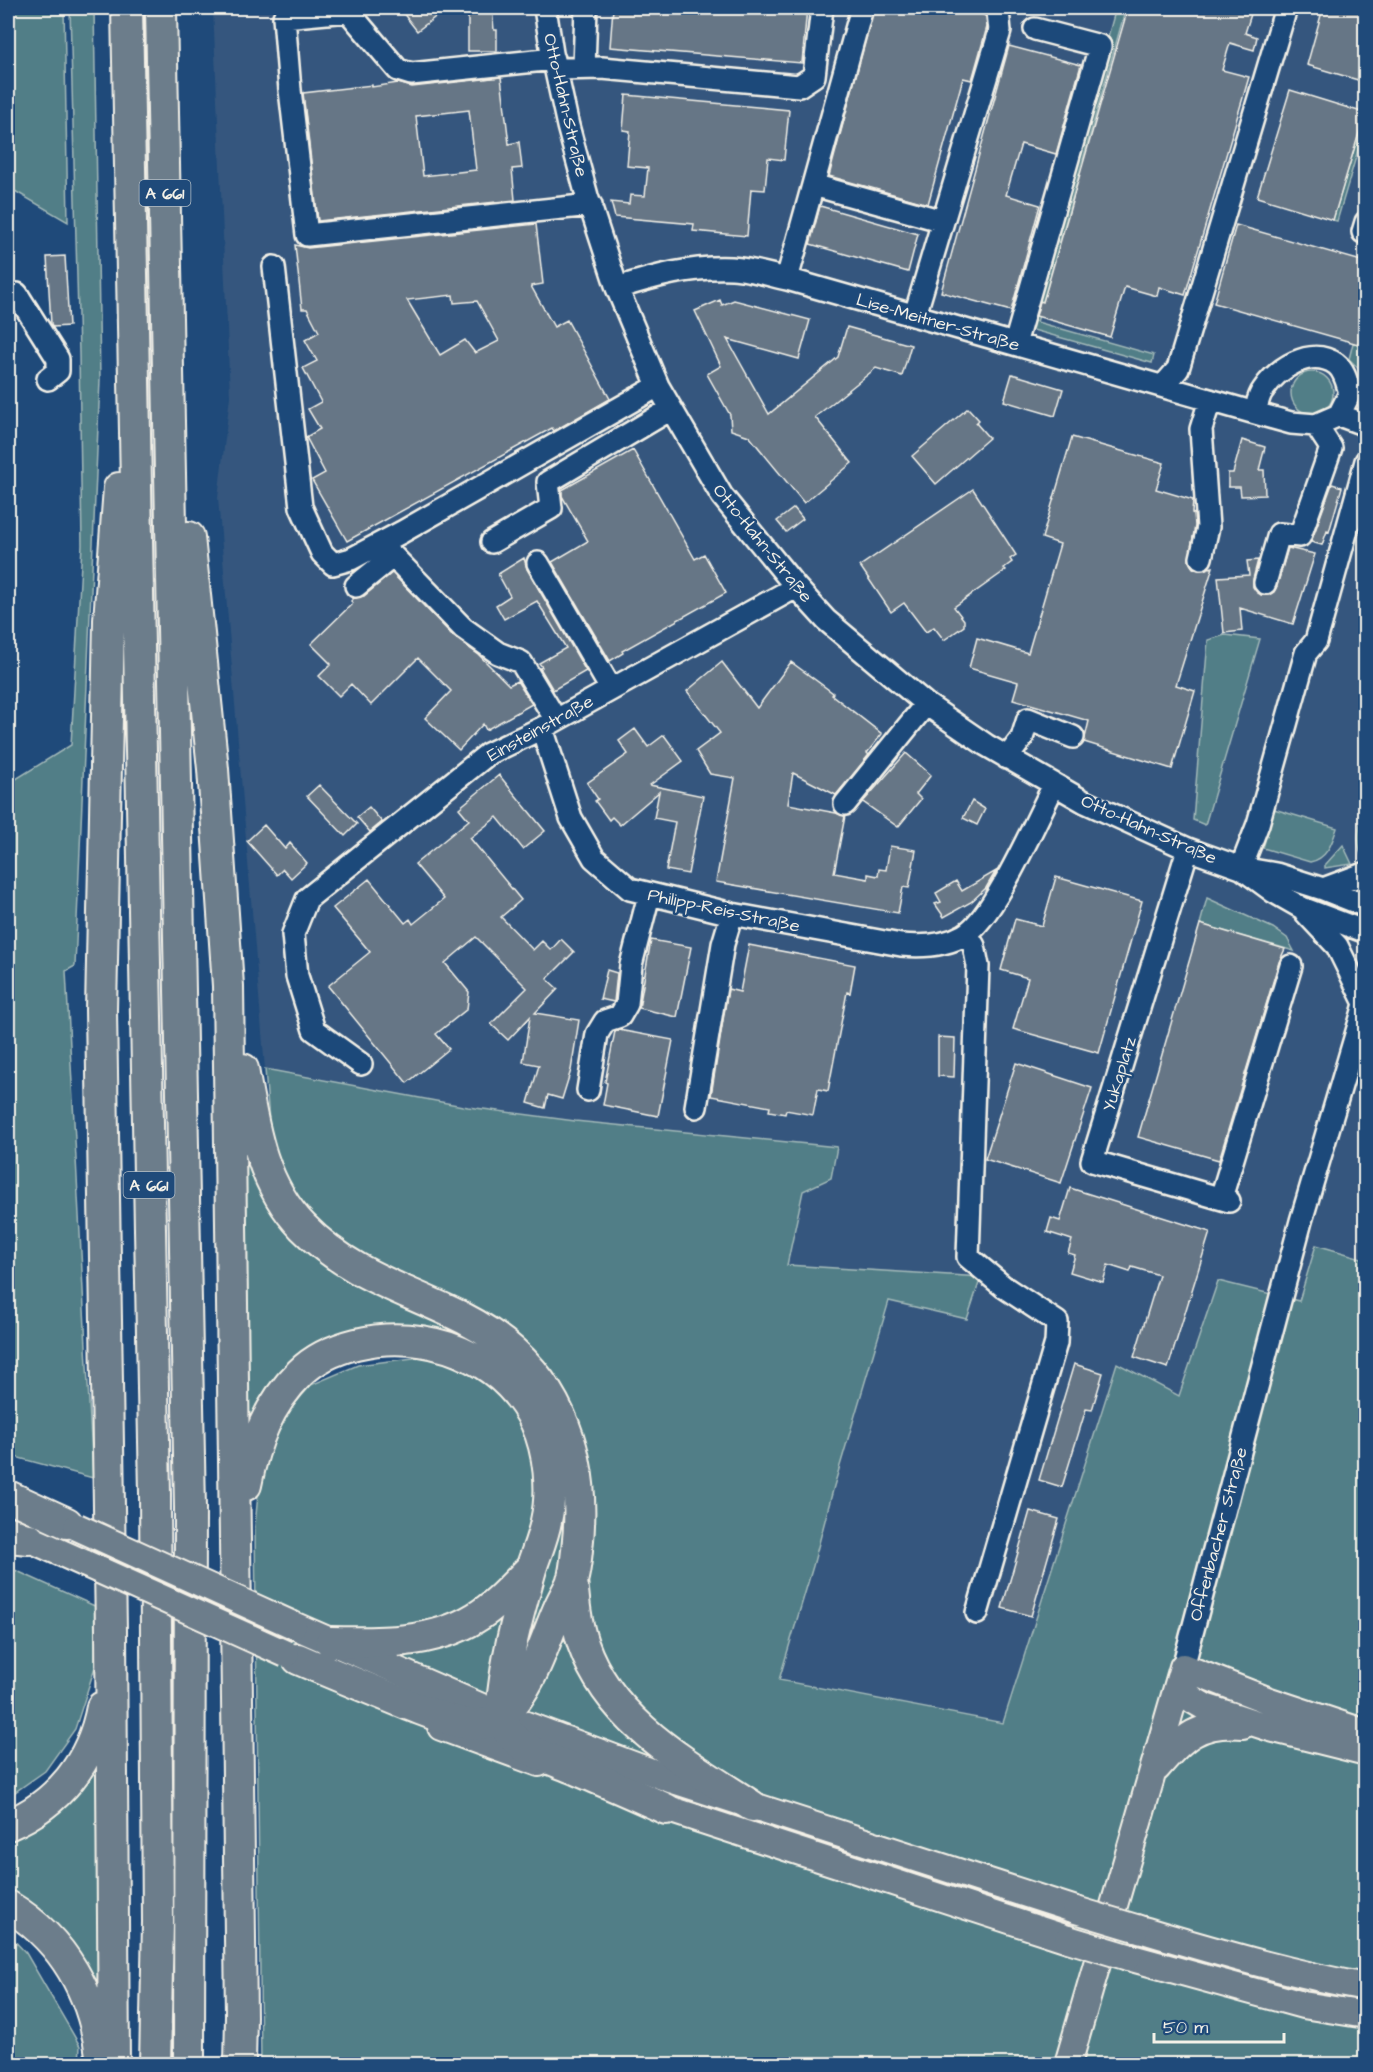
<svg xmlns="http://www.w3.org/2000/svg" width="1373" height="2072" font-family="'Architects Daughter',sans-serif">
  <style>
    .built { fill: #34577e }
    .green { fill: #517e87; stroke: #a2b8b8; stroke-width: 1.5 }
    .building { fill: #667686; stroke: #f4f1e8; stroke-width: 1.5; fill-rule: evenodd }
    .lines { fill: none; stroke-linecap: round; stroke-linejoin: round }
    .minor-casing { stroke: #f4f1e8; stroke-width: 26 }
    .major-casing { stroke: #f4f1e8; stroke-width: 30 }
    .highway-casing { stroke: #f4f1e8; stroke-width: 34 }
    .minor { stroke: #1f4a7a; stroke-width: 21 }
    .major { stroke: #6c7d8b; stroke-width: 26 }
    .highway { stroke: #6c7d8b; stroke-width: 30 }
    .major-bridge-casing { stroke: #f4f1e8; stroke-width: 30; stroke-linecap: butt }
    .major-bridge { stroke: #6c7d8b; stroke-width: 26 }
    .labels { text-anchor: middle; stroke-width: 5; stroke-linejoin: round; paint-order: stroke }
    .shield { fill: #1f4a7a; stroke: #b4bfc7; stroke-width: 1.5 }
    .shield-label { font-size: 16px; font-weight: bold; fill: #f4f1e8 }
    .street-label { font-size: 18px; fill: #f4f1e8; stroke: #1f4a7a }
  </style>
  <rect width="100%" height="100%" fill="#1f4a7a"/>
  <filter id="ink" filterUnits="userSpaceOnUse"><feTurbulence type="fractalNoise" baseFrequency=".0167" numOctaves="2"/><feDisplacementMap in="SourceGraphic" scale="12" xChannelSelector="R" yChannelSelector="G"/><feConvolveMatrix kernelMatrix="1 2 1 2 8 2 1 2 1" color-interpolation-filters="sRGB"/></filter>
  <g filter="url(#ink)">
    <path class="built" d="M 213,8 L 1365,8 L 1365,1259 L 1316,1245 L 1299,1301 L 1218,1282 L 1179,1396 L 1117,1364 L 1003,1723 L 778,1680 L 813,1566 L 834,1486 L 890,1301 L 967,1319 L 981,1277 L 787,1265 L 803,1191 L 831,1178 L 575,1121 L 468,1107 L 265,1069 L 218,498 L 230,396 Z"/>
    <path class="green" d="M 8,8 L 64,8 L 68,222 L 8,187 Z
      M 70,8 L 94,8 L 100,380 L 75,966 L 66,971 L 93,1478 L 8,1455 L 8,784 L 71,745 L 82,545 L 79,354 Z
      M 1116,8 L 1126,8 L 1037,322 L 1154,355 L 1152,363 L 1026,328 Z
      M 1359,132 L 1363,133 L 1337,221 L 1333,220 Z
      M 1353,343 L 1365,346 L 1365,386 L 1363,386 L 1359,369 L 1349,359 Z
      M1291 393a21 21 0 1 1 42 0a21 21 0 1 1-42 0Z
      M 1225,635 L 1260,639 L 1205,825 L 1193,820 L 1208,640 Z
      M 1365,804 L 1366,864 L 1365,864 C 1353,840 1359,828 1365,804 Z
      M 1274,809 L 1337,828 C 1332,843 1327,859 1310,862 L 1263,848 Z
      M 1343,845 L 1352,864 L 1325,868 L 1325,865 Z
      M 1207,898 L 1273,928 L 1287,938 L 1294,951 L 1200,924 Z
      M 265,1069 L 468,1107 L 575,1121 L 837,1147 L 831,1178 L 803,1191 L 787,1265 L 981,1277 L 967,1319 L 889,1301 L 834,1486 L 813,1566 L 779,1680 L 1003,1723 L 1117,1363 L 1179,1396 L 1218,1281 L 1299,1301 L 1316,1245 L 1365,1259 L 1365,2064 L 261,2064 L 255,1526 L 260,1473 L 274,1428 L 311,1385 L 358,1365 L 429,1356 L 350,1338 L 248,1437 L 243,1163 L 247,1163 L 258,1186 L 336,1240 L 298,1200 L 272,1159 Z
      M 8,1567 L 97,1607 L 95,1667 L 75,1729 L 45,1771 L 8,1797 Z
      M 105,1737 L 102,2012 L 8,1899 L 8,1835 Z
      M 8,1934 L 26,1953 L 80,2046 L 79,2064 L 8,2064 Z"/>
    <path class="building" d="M 399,8 L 447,8 L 417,31 Z
      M 468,8 L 492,8 L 494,30 L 497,30 L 497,51 L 468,51 Z
      M 613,8 L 807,8 L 802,63 L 610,47 Z
      M 874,8 L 959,8 L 984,15 L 986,17 L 987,27 L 972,80 L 963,78 L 928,204 L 829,176 Z
      M 1128,8 L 1253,8 L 1245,33 L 1257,37 L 1254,50 L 1230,43 L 1222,70 L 1249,77 L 1185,295 L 1159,287 L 1157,296 L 1125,287 L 1110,337 L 1036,316 L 1040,301 L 1043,302 Z
      M 1323,8 L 1356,8 L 1365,10 L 1365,56 L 1358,80 L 1307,65 Z
      M 1009,46 L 1081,65 L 1056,154 L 1021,144 L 1006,195 L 1040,205 L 1011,311 L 941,292 Z
      M 501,77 L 509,144 L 519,142 L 522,168 L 512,169 L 515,200 L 318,221 L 303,93 L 372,85 L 372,87 L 398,83 L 412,87 ZM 469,110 L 476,170 L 423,176 L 416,116 Z
      M 1290,90 L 1365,113 L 1333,220 L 1257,197 Z
      M 626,95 L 789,110 L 784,160 L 768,158 L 765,190 L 751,189 L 747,236 L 693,231 L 694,224 L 615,217 L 611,202 L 629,204 L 630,195 L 645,196 L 648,168 L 627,166 L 630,131 L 623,130 Z
      M 820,206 L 918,234 L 908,272 L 810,244 Z
      M 536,224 L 543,284 L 531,286 L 554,327 L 567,320 L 610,399 L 554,431 L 552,428 L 347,541 L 312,480 L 325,473 L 306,437 L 320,429 L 308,409 L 321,402 L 303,368 L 317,361 L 305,340 L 319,332 L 307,309 L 302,309 L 295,245 L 308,248 ZM 453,295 L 454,303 L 477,301 L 499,341 L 475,353 L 465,340 L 440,355 L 407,300 Z
      M 1236,225 L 1365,262 L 1365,346 L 1214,303 Z
      M 65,256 L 69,326 L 53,327 L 51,324 L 47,257 Z
      M 720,300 L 722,305 L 734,300 L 810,320 L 799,359 L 727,339 L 769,414 L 838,357 L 847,327 L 911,345 L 902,376 L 876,368 L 815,417 L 852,463 L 804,503 L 749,436 L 731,430 L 730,415 L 707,374 L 721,366 L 695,311 Z
      M 1012,374 L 1063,389 L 1055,416 L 1004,401 Z
      M 968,408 L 979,420 L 976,423 L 989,438 L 936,484 L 912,456 Z
      M 1072,437 L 1164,463 L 1156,489 L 1193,500 L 1192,513 L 1194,514 L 1195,526 L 1189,561 L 1193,568 L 1199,570 L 1213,567 L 1176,685 L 1195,691 L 1172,769 L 1084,742 L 1089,721 L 1013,699 L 1018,682 L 969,668 L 977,638 L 1028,653 L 1060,544 L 1042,538 Z
      M 1242,440 L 1265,447 L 1259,470 L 1264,470 L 1265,495 L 1241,496 L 1240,487 L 1228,487 L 1228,473 L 1233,473 Z
      M 633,450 L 695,559 L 704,554 L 726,593 L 622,651 L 623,653 L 610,661 L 552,562 L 588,541 L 562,496 L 562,490 Z
      M 1332,484 L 1342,487 L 1329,532 L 1327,531 L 1322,545 L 1311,542 Z
      M 973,489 L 1016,555 L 1010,559 L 1012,562 L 1004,568 L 1006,570 L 954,607 L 964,620 L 964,626 L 944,640 L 934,627 L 926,632 L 904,603 L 891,612 L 860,566 Z
      M 794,508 L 803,519 L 786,532 L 777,521 Z
      M 1288,548 L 1315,554 L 1293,624 L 1240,608 L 1242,631 L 1224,633 L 1218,577 L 1249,575 L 1247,561 L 1258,560 L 1253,579 L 1253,587 L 1261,595 L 1269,595 L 1274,592 L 1277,586 Z
      M 524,558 L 527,569 L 586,671 L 553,690 L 540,668 L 542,667 L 539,663 L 566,648 L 537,601 L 504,619 L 496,605 L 510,596 L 498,574 Z
      M 392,573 L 454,637 L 479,655 L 509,685 L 517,681 L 532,704 L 486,730 L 483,724 L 459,750 L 425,718 L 451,691 L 418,658 L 371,705 L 351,684 L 339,696 L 319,676 L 331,664 L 311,644 L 353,603 L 351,601 L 354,598 L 364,596 Z
      M 722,662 L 757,708 L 791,662 L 833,693 L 832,695 L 882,734 L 867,753 L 869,755 L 836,795 L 793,773 L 788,804 L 836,813 L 845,816 L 834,873 L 868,879 L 868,874 L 878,876 L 879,869 L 886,870 L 890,846 L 916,850 L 909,888 L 903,887 L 898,913 L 716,882 L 735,778 L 710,774 L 696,751 L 720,733 L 687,691 Z
      M 635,729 L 648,747 L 664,735 L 683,761 L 650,785 L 703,796 L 688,874 L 666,870 L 675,822 L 654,818 L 659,792 L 620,825 L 612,817 L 609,820 L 595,801 L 598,799 L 587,783 L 628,754 L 619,741 Z
      M 906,753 L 931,775 L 916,794 L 921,799 L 898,827 L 863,802 Z
      M 499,775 L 545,831 L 523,849 L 497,817 L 470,838 L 521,900 L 501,917 L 533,950 L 542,941 L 551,950 L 561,939 L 574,952 L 547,979 L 558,989 L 535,1013 L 579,1020 L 571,1070 L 562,1099 L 548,1095 L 545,1108 L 528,1103 L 539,1065 L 523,1062 L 530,1017 L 508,1040 L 491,1024 L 527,988 L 476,937 L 445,963 L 469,992 L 467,1009 L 436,1034 L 449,1049 L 407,1083 L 328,986 L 370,952 L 333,908 L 369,879 L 405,923 L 410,919 L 413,924 L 444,899 L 415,864 L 469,820 L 459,808 Z
      M 319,785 L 357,824 L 345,836 L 307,796 Z
      M 972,801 L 985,809 L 977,825 L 963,818 Z
      M 369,807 L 382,822 L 370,832 L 357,817 Z
      M 264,825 L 285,849 L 290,843 L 307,863 L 291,878 L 283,869 L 277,875 L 247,841 Z
      M 996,871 L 986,888 L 971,902 L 944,917 L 935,904 L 941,902 L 936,893 L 956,881 L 962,891 Z
      M 1056,877 L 1142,901 L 1099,1053 L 1013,1029 L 1028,978 L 1001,970 L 1015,919 L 1042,926 Z
      M 1200,924 L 1285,949 L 1279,962 L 1219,1160 L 1138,1137 Z
      M 651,940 L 691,947 L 677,1017 L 639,1008 Z
      M 749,945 L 855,965 L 850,993 L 847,992 L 828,1091 L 818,1089 L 813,1115 L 786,1110 L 785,1114 L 769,1111 L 770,1107 L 711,1096 L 728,989 L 740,992 Z
      M 607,970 L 617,973 L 614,1002 L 600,999 Z
      M 619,1030 L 673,1040 L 658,1116 L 603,1105 L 607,1083 L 605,1082 L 615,1031 Z
      M 938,1037 L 955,1038 L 954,1077 L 938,1076 Z
      M 1016,1063 L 1092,1088 L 1061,1183 L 985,1159 Z
      M 1070,1188 L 1210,1232 L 1168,1368 L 1134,1357 L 1159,1275 L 1132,1267 L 1130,1272 L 1108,1265 L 1103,1282 L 1070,1272 L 1075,1255 L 1068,1253 L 1072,1240 L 1047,1232 L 1051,1218 L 1060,1221 Z
      M 1074,1364 L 1103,1373 L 1092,1410 L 1086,1409 L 1062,1487 L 1039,1480 Z
      M 1030,1511 L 1059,1519 L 1031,1616 L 1002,1608 Z"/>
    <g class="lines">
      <g class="minor-casing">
        <path id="minor" d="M 545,8 L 552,53 L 568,126 L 587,196 L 617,288 L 658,386 L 722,496 L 796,587 L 826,620 L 926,704 L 986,745 L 1085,802 L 1188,849 L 1241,868 L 1276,874 L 1323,889 L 1366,906
          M 554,59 L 411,74 L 398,70 L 348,11 L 284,17 L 290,90 L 307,235 L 591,205
          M 584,68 L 586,8
          M 556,69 L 602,68 L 799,86 L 814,76 L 822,8
          M 813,185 L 943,221
          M 1363,232 L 1366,222
          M 274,267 L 301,507 L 322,553 L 333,564 L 351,559 L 402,532 L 658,386
          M 787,279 L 862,8
          M 617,288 C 655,276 692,266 732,268 C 750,269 769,275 787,279 L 1255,413 L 1291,423 L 1316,425 L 1339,415 L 1350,393 C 1347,383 1345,371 1336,364 C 1310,346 1277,369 1263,390 C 1258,396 1257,406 1255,413
          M 17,294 L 58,359 L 58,371 L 48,379
          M 915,315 L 1000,31 L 998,11 L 995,8
          M 1015,344 L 1100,46 L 1035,29
          M 1163,386 L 1178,369 L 1286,8
          M 1339,415 L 1363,424 L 1366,428
          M 492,542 L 551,508 L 548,482 L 671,409
          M 1201,558 L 1208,527 L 1201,429 L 1210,400
          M 538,563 L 611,689
          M 1265,583 L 1279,534 L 1300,536 L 1331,448 L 1316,425
          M 356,586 L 393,556 L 463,628 L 498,653 L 521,662 L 556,720
          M 542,728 L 571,818 L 594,858 L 630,889 L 732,914 L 901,945 C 923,947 945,946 964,935 C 994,918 1036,820 1054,785
          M 1007,758 L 1022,738 L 1028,719 L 1073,737
          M 845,804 L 926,704
          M 1188,849 L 1092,1161 L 1229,1201
          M 1241,868 L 1258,824 L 1306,653 L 1316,641 L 1366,461
          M 1244,870 L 1274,892 L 1302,908 L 1366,932
          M 1323,889 L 1366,873
          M 1306,913 L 1337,946 L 1365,1003
          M 967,934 L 974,946 L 978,966 L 968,1257 L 1004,1287 L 1057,1322 L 1056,1343 L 977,1613
          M 361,1064 L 314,1030 L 297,976 L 293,934 L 307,899 L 488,754 L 542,728 L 796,587
          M 588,1090 L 597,1034 L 605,1021 L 620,1016 L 627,1004 L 631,965 L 649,895
          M 696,1107 L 723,944 L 732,914
          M 1221,1198 L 1291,966
          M 1183,1667 L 1301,1221 L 1366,1001"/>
      </g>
      <g class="major-casing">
        <path id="major" d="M 10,1530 L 86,1564
          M 293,1625 L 502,1716 L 673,1780 L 1076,1910
          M 1179,1681 L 1187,1694 L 1193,1700 L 1205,1707 L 1270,1728 L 1366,1752
          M 441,1727 L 539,1763
          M 1157,1768 C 1183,1737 1200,1721 1243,1725
          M 647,1802 L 1068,1939
          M 1136,1928 C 1212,1950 1287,1973 1366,1987
          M 1128,1957 L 1303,2005 L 1366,2015
          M 1068,2064 L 1183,1667 L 1267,1700 L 1366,1733"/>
      </g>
      <g class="highway-casing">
        <path id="highway" d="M 127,8 L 155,1494 L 158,1922 L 155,2064
          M 161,8 L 190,1508 L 189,2064
          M 189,537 L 213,769 L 228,986 L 241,2016 L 240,2064
          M 243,1069 C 253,1126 261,1184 303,1227 C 351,1276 406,1289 465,1319 C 556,1366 589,1451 577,1550 C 576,1560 575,1572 572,1581 C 568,1591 562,1600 558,1610 C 543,1645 532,1687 503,1715 C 495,1723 480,1725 469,1724 C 448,1721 428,1712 409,1705 C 372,1690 335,1675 298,1659
          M 246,1485 C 254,1442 269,1404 300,1373 C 315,1358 336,1349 356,1344 C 426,1327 504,1356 536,1423 C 549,1452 553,1491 546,1521 C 543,1538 536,1553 531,1569 C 521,1605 510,1642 505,1679 C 503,1695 499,1713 506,1728 C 510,1736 518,1742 525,1747 C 540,1756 558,1762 575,1769 C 605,1782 636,1795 666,1809
          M 8,1496 L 67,1523
          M 8,1537 L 29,1539
          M 572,1580 C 574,1601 576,1623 583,1644 C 610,1722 686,1763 752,1806
          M 331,1642 C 379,1643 433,1644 475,1618 C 496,1606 513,1586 530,1569
          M 8,1825 C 58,1804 92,1762 102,1707
          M 8,1906 C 65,1940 94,1996 102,2061
          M 114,2064 L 111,1630 L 101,1010 L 109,620 L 119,488"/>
      </g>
      <use href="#minor" class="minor"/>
      <use href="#major" class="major"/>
      <use href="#highway" class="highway"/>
      <g class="major-bridge-casing">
        <path id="major-bridge" d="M 77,1527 L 293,1625
          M 86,1564 L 286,1654
          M 1076,1910 L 1136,1928
          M 1068,1939 L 1128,1957"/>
      </g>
      <use href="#major-bridge" class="major-bridge"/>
    </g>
  </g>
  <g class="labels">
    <g class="shield">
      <rect x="139.5" y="180" width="51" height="26" rx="4.5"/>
      <rect x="123.5" y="1172" width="51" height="26" rx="4.5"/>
    </g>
    <g class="shield-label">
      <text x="165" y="199">A 661</text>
      <text x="149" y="1191">A 661</text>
    </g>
    <g class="street-label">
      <text transform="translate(566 105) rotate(77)" y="6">Otto-Hahn-Straße</text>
      <text transform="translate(938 322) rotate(16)" y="6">Lise-Meitner-Straße</text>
      <text transform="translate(763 543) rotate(51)" y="6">Otto-Hahn-Straße</text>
      <text transform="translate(540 728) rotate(-29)" y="6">Einsteinstraße</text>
      <text transform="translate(1149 829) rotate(24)" y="6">Otto-Hahn-Straße</text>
      <text transform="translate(724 910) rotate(12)" y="6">Philipp-Reis-Straße</text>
      <text transform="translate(1119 1074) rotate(-73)" y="6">Yukaplatz</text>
      <text transform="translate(1218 1534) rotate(-75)" y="6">Offenbacher Straße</text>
    </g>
  </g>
  <rect width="1373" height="2072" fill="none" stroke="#1f4a7a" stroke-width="30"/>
  <rect x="15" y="15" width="1343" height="2042" fill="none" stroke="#f4f1e8" stroke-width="2" filter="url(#ink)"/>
  <path d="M1154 2033v9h130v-9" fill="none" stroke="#f4f1e8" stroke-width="3"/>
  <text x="1163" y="2033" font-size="18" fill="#f4f1e8" stroke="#1f4a7a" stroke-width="4.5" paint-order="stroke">50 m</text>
</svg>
